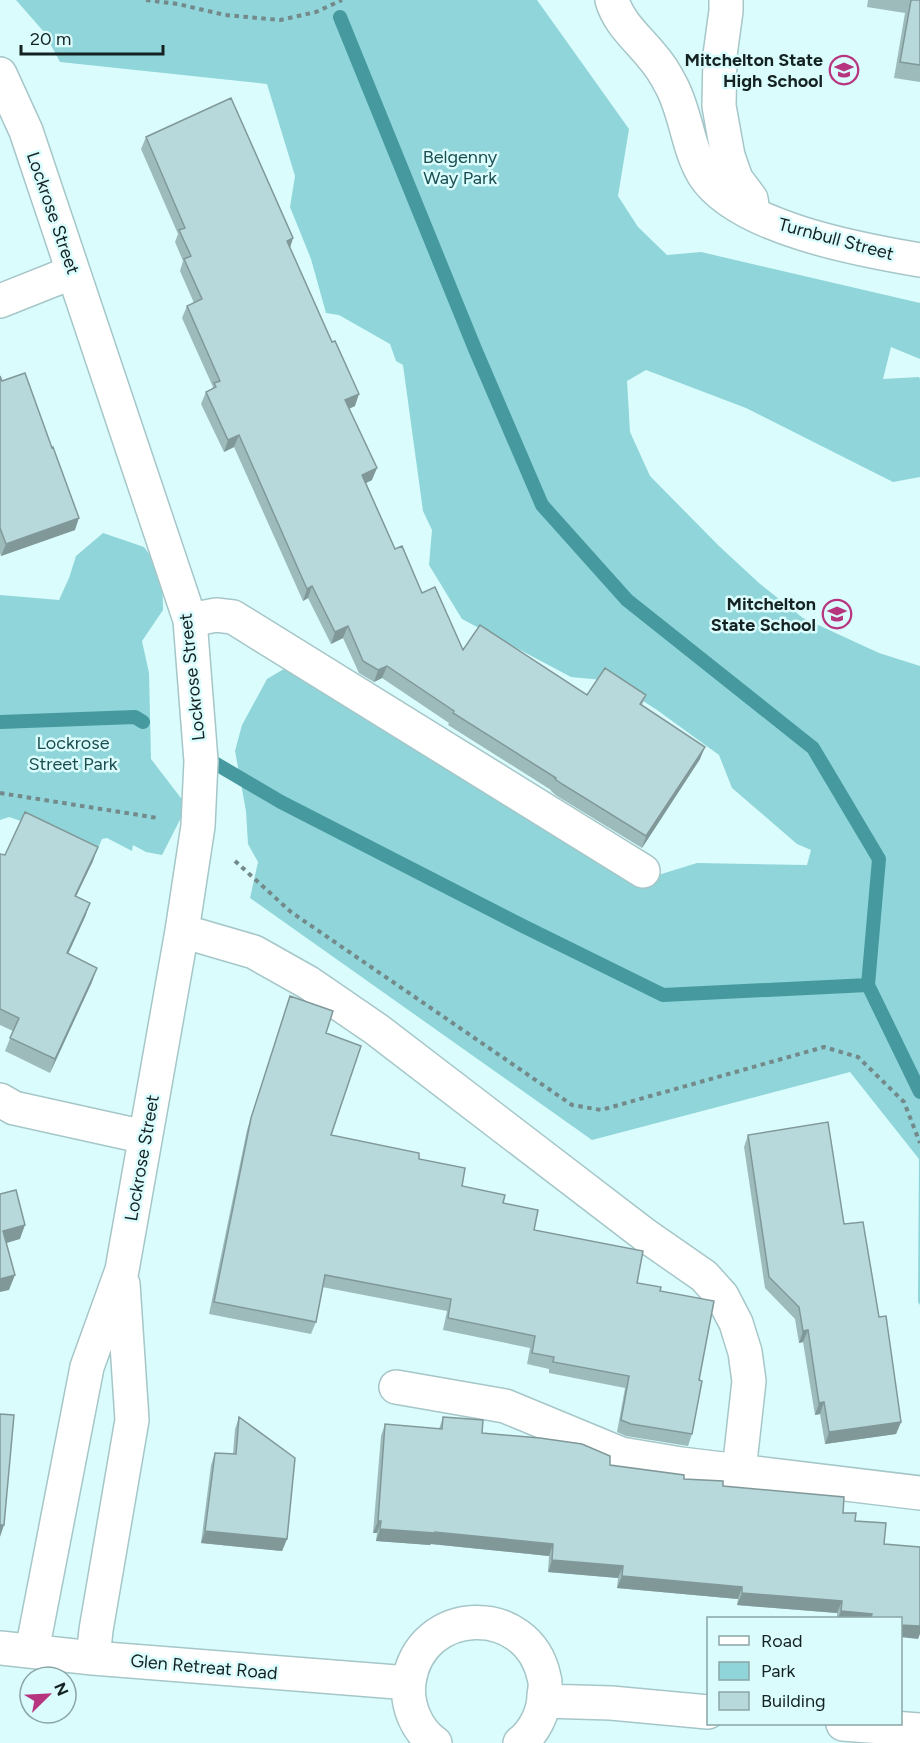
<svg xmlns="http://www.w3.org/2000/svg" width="920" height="1743" font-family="Figtree,sans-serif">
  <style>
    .green { fill: #8fd5d9 }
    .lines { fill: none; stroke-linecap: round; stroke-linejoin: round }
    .stream { stroke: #469a9f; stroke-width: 14 }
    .minor-casing { stroke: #a6c6c8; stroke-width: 36 }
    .path { stroke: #73898a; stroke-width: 4; stroke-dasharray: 4.5 4.5; stroke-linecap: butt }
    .minor { stroke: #fff; stroke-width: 33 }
    .wall { fill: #9ebbbc }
    .shaded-wall { fill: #819899 }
    .building { fill: #b8d9db; stroke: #819899; stroke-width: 1.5 }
    .labels { text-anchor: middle; stroke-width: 5; stroke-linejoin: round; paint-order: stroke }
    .poi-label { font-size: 18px; font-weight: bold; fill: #152222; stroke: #dafcfd; text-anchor: end }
    .park-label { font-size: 18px; fill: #1b4e51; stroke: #dafcfd }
    .street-label { font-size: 18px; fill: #152222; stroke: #dafcfd }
  </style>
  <rect width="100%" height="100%" fill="#dafcfd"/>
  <path class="green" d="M 16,0 L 537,0 L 629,129 L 618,196 L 638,227 L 667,255 L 701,252 L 920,303 L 920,359 L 891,347 L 883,379 L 919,377 L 920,379 L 920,477 L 893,482 L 746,408 L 646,370 L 627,381 L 630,432 L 650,476 L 719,546 L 759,583 L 803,618 L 879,653 L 920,666 L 920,1305 L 918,1302 L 919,1159 L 850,1072 L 592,1140 L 250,898 L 258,862 L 248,844 L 246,811 L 235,751 L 242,725 L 267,679 L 294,663 L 639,881 L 697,863 L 807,865 L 811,850 L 797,844 L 732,788 L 719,755 L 657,710 L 612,681 L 571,677 L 462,619 L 429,565 L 432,530 L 423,511 L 403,365 L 396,361 L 390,344 L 339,315 L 326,313 L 311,259 L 290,207 L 295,176 L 267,84 L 60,62 L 44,32 Z
    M 103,533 L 144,547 L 162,572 L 163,610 L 142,641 L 149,673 L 151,759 L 187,806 L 162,855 L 146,852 L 133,845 L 132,851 L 107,838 L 102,839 L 96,853 L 48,830 L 9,817 L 0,820 L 0,595 L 59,600 L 69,578 L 76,556 Z"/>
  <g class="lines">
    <path class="stream" d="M 340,17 L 475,349 L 542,505 L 627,600 L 813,748 L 879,859 L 868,985
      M 0,722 L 135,717 L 143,722
      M 201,755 L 281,802 L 525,927 L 663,995 L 868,985 L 920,1092"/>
    <g class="minor-casing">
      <path id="minor" d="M 612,0 C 618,22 637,38 651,55 C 659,64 666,75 671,85 C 686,112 688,150 704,175 C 738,228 861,250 920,260
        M 726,0 L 726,11 L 720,55 L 719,106 L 728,156 L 736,179 L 751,199 L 753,212
        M 0,74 L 26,131 L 190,620 L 201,761 L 198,826 L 182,931 L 122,1270 L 87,1367 L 32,1651
        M 0,301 L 73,272
        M 190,620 L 216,615 L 233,617 L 643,871
        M 182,931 L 254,952 L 309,983 L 376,1029 L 645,1235 L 704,1276 L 722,1296 L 736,1323 L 745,1352 L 749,1381 L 739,1471 L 920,1493
        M 0,1100 L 14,1108 L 145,1137
        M 396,1387 L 505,1406 L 621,1454 L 681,1464 L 739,1471
        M 0,1648 L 93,1658 L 409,1683
        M 93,1658 L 96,1630 L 132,1420 L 123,1284
        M 544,1701 L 611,1703 L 708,1712
        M 843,1724 L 920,1730
        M 435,1743 C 416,1730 406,1704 409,1682 C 420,1605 528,1602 544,1677 C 546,1683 545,1690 544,1695 C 544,1713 534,1732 520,1743"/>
    </g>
    <path class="path" d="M 146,0 L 178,4 L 225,15 L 280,20 L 316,12 L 342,0
      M 0,793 L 158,818
      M 235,861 L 291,912 L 572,1105 L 601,1110 L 824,1047 L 858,1057 L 904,1102 L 920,1143"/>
    <use href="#minor" class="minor"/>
  </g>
  <path class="wall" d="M 868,0 L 920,0 L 920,82 L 894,78 L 905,13 L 867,7 Z
    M 146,137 L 293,238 L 290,248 L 355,406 L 349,409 L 372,480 L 366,483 L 395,549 L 422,593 L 463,650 L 587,695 L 646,695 L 642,705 L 700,759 L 642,848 L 557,796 L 551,791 L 551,790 L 448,725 L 449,723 L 382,678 L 374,682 L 359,673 L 343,638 L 331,644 L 308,598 L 303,601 L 234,447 L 224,452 L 201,404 L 206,392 L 212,389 L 213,387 L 182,318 L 187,306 L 194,303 L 180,271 L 183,261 L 175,242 L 178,234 L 141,149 Z
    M 0,376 L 75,530 L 1,556 L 0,553 Z
    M 0,854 L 93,861 L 76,896 L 90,903 L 85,917 L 68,954 L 92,982 L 50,1073 L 5,1051 L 13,1031 L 0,1025 Z
    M 290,996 L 326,1033 L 331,1135 L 419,1159 L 462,1186 L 503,1203 L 534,1230 L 637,1283 L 660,1291 L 699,1380 L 692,1434 L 688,1446 L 626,1436 L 617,1432 L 625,1388 L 549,1373 L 549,1369 L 527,1364 L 530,1348 L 443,1330 L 447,1311 L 322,1287 L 316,1322 L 311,1334 L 209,1314 L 247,1130 Z
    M 748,1135 L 844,1224 L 879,1317 L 901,1422 L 896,1434 L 825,1444 L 820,1414 L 815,1415 L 803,1342 L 799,1343 L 795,1319 L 765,1288 L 744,1147 Z
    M 239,1417 L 287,1539 L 282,1551 L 201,1543 L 211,1465 L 215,1453 L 233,1454 L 235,1429 Z
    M 443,1417 L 482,1433 L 610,1465 L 723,1486 L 843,1513 L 884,1544 L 918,1639 L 900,1618 L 837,1618 L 837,1613 L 737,1605 L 738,1599 L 617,1588 L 618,1578 L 548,1572 L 549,1556 L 431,1544 L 430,1545 L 376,1541 L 377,1533 L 373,1533 L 381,1436 L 385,1424 L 439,1429 Z"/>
  <path class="shaded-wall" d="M 293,238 L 289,250 L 287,241 Z
    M 359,394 L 355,406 L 341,412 L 345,400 Z
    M 239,435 L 234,447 L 224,452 L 228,440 Z
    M 377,468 L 372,480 L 358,487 L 362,475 Z
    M 79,518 L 75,530 L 1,556 L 6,544 Z
    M 312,586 L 308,598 L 303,601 L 307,589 Z
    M 348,626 L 343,638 L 331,644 L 335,632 Z
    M 387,666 L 382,678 L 374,682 L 378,670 Z
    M 705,747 L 700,759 L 642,848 L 646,836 Z
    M 98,847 L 93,861 L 70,909 L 75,896 Z
    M 90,903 L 85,917 L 62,967 L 67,953 Z
    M 97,968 L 92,982 L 50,1073 L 55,1059 Z
    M 25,1225 L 20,1239 L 0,1245 L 3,1231 Z
    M 15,1275 L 9,1290 L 0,1292 L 0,1279 Z
    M 808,1330 L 803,1342 L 799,1343 L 803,1331 Z
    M 824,1402 L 820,1414 L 815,1415 L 819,1403 Z
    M 901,1422 L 896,1434 L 825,1444 L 829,1432 Z
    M 378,1521 L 381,1521 L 377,1533 L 373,1533 Z
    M 0,1525 L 4,1525 L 0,1537 Z
    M 380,1529 L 435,1532 L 553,1544 L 549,1556 L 431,1544 L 430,1545 L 376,1541 Z
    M 205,1531 L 287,1539 L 282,1551 L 201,1543 Z
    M 552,1560 L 623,1566 L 618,1578 L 548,1572 Z
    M 622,1576 L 742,1587 L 738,1599 L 617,1588 Z
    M 742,1593 L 842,1601 L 837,1613 L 737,1605 Z
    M 841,1611 L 872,1614 L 870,1618 L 838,1618 Z
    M 900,1625 L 920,1626 L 920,1634 L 918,1639 L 900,1637 Z"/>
  <path class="building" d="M 911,0 L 920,0 L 920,65 L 900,62 Z
    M 231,98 L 293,238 L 287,241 L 332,342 L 335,341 L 359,394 L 345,400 L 377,468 L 362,475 L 395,549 L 402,546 L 422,593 L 435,587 L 463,650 L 480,625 L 587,695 L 605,668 L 646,695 L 640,704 L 705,747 L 646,836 L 562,784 L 555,779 L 556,778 L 453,713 L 454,711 L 387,666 L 378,670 L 363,661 L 348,626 L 335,632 L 312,586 L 307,589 L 239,435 L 228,440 L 206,392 L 216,387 L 214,383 L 220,381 L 187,306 L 202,299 L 184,259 L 191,256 L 179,230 L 185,228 L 146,137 Z
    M 25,373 L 52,448 L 53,447 L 79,518 L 6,544 L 0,528 L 0,376 L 2,381 Z
    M 25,812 L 98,847 L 75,896 L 90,903 L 67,953 L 97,968 L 55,1059 L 10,1038 L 19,1018 L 0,1009 L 0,854 L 5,855 Z
    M 290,996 L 333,1011 L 326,1033 L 361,1046 L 331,1135 L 419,1153 L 419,1159 L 465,1168 L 462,1186 L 505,1195 L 503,1203 L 538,1210 L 534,1230 L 643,1251 L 637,1283 L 661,1287 L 660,1291 L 714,1301 L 699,1380 L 702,1381 L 692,1434 L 631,1424 L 621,1420 L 629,1376 L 553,1362 L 554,1357 L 532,1353 L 535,1336 L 448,1318 L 451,1299 L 325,1275 L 316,1322 L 214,1302 L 251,1118 Z
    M 828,1122 L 844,1224 L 863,1222 L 879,1317 L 886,1316 L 901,1422 L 829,1432 L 824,1402 L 819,1403 L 808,1330 L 803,1331 L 799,1307 L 769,1277 L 748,1135 Z
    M 16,1190 L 25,1225 L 3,1231 L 15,1275 L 0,1279 L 0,1194 Z
    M 0,1414 L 14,1415 L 4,1525 L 0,1525 Z
    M 239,1417 L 295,1458 L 287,1539 L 205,1531 L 215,1453 L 236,1454 Z
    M 443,1417 L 483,1420 L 482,1433 L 540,1438 L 582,1444 L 610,1456 L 610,1465 L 684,1475 L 684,1479 L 723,1481 L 723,1486 L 844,1497 L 843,1513 L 856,1513 L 855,1521 L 886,1523 L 884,1544 L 920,1547 L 920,1626 L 900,1625 L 900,1618 L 871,1618 L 872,1614 L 841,1611 L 842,1601 L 742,1593 L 742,1587 L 622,1576 L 623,1566 L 552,1560 L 553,1544 L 435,1532 L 435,1533 L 380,1529 L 381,1521 L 378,1521 L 385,1424 L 442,1429 Z"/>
  <defs>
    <g id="school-ring" transform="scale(1.5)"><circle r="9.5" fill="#dafcfd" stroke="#b7357f" stroke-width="1.5"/><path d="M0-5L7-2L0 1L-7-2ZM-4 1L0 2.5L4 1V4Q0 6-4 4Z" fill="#b7357f"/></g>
  </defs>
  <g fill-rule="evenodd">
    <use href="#school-ring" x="844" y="70"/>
    <use href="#school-ring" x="837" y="614"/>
  </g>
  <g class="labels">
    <g class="poi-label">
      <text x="823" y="66">Mitchelton State<tspan x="823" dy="21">High School</tspan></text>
      <text x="816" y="610">Mitchelton<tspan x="816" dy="21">State School</tspan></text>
    </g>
    <g class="park-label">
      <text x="460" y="163">Belgenny<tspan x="460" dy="21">Way Park</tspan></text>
      <text x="73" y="749">Lockrose<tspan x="73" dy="21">Street Park</tspan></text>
    </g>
    <g class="street-label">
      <text transform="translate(53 213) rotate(71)" y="6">Lockrose Street</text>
      <text transform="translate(836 239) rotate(15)" y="6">Turnbull Street</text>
      <text transform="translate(192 677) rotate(-96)" y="6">Lockrose Street</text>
      <text transform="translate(142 1158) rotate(-80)" y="6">Lockrose Street</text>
      <text transform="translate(204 1667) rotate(5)" y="6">Glen Retreat Road</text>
    </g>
  </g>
  <rect x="707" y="1617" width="195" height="108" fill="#dafcfd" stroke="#8ba5a5" stroke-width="1.5"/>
  <rect x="719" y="1636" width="30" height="9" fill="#ffffff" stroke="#8ba5a5" stroke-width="1.5"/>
  <text x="761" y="1647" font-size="18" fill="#152222">Road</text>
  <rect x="719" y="1662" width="30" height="18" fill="#8fd5d9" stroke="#8ba5a5" stroke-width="1.5"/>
  <text x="761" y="1677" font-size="18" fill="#152222">Park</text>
  <rect x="719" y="1692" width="30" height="18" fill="#b8d9db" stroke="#8ba5a5" stroke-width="1.5"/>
  <text x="761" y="1707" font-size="18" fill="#152222">Building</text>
  <g transform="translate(48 1695) rotate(66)"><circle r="28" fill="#dafcfd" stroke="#8ba5a5" stroke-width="1.5"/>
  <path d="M0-4.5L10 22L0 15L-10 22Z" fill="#b7357f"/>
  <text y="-9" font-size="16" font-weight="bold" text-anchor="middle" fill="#152222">N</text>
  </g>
  <path d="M21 45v9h142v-9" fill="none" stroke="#152222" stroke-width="3"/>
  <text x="30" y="45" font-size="18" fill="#152222" stroke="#dafcfd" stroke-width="4.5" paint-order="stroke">20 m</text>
</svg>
